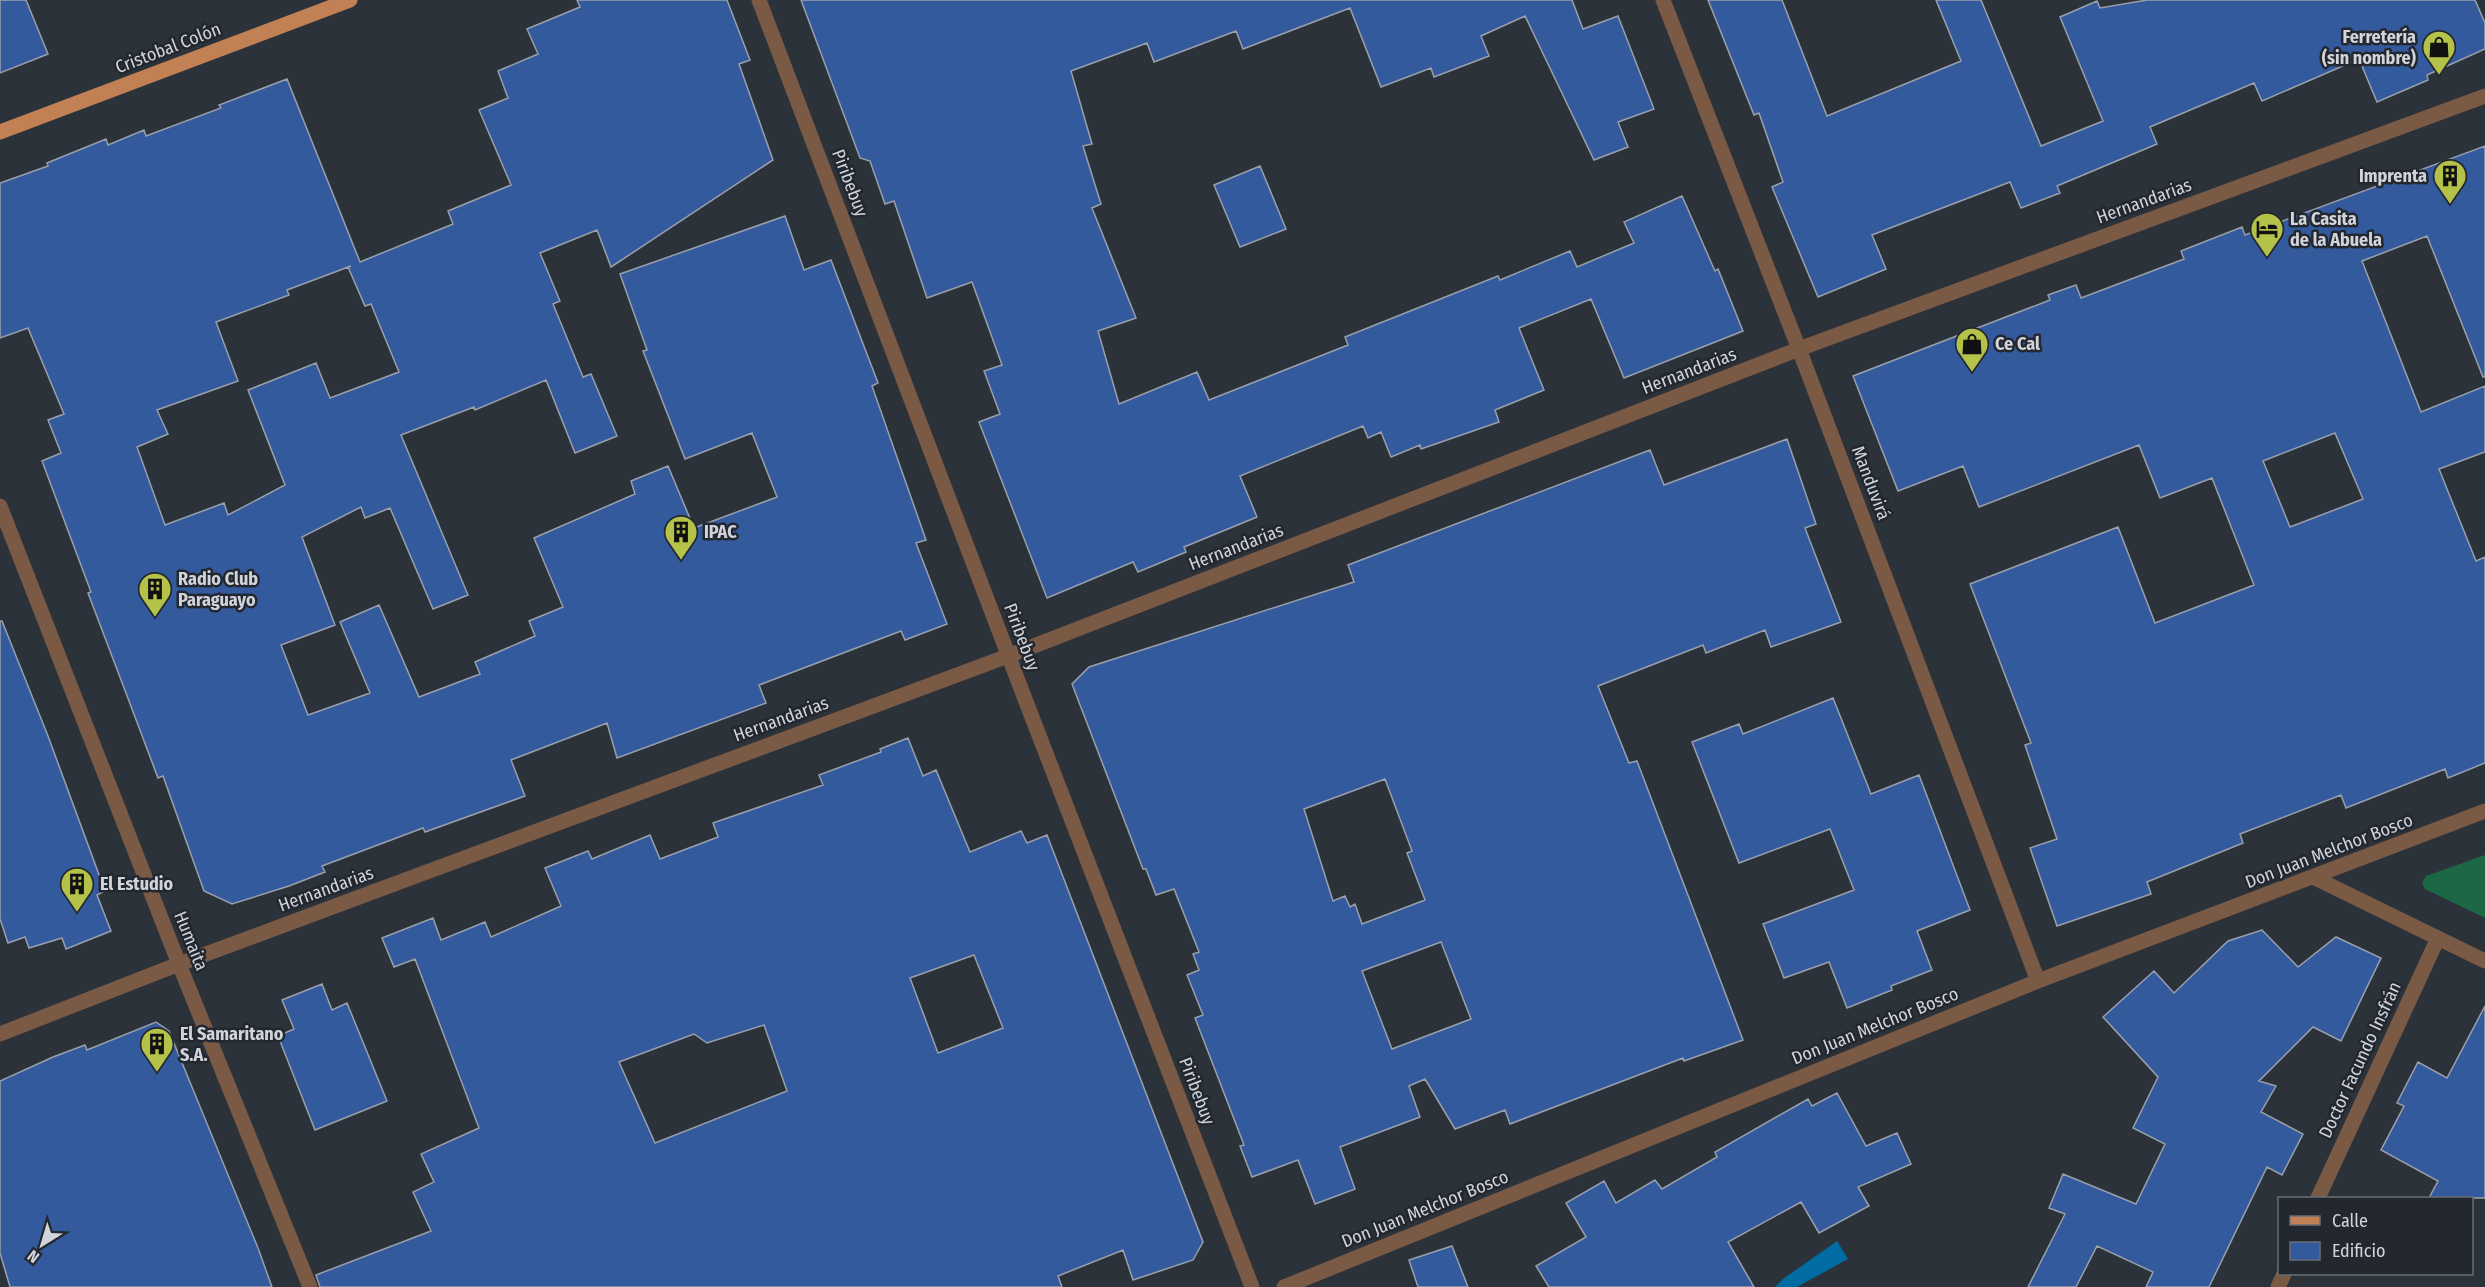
<svg xmlns="http://www.w3.org/2000/svg" width="2485" height="1287" font-family="'Fira Sans Condensed',sans-serif">
  <style>
    .green { fill: #1c6746 }
    .water { fill: #016ca2 }
    .building { fill: #345a9e; stroke: #9aa0ab; stroke-width: 1.5; fill-rule: evenodd }
    .lines { fill: none; stroke-linecap: round; stroke-linejoin: round }
    .street { stroke: #7b5a45; stroke-width: 15 }
    .primary { stroke: #c28155; stroke-width: 15 }
    .labels { text-anchor: middle; stroke-width: 5; stroke-linejoin: round; paint-order: stroke }
    .poi-label { font-size: 18px; font-weight: bold; fill: #d1d4da; stroke: #232830; text-anchor: start }
    .street-label { font-size: 18px; fill: #d1d4da; stroke: #232830 }
  </style>
  <rect width="100%" height="100%" fill="#2c323a"/>
  <path class="green" d="M 2485,855 L 2485,918 L 2425,889 L 2422,883 L 2426,876 Z"/>
  <path class="water" d="M 1837,1241 L 1848,1259 L 1797,1287 L 1775,1287 L 1783,1279 Z"/>
  <path class="building" d="M 0,0 L 26,0 L 48,54 L 0,73 Z
    M 577,0 L 727,0 L 750,60 L 739,64 L 773,160 L 611,267 L 597,230 L 540,253 L 560,301 L 553,304 L 583,377 L 591,374 L 617,436 L 575,453 L 546,380 L 475,410 L 474,407 L 401,435 L 468,595 L 433,609 L 390,508 L 365,518 L 361,507 L 302,537 L 335,625 L 281,645 L 308,715 L 370,693 L 340,622 L 379,605 L 419,697 L 480,674 L 475,662 L 535,636 L 529,621 L 563,607 L 534,538 L 635,494 L 631,481 L 668,466 L 694,528 L 777,497 L 752,433 L 685,459 L 643,351 L 647,350 L 620,274 L 785,216 L 804,270 L 831,260 L 878,383 L 872,386 L 926,540 L 916,543 L 947,624 L 905,640 L 901,631 L 759,685 L 766,703 L 617,758 L 607,723 L 511,760 L 525,796 L 425,832 L 423,828 L 322,866 L 325,872 L 289,886 L 232,904 L 204,891 L 163,776 L 158,778 L 129,701 L 88,593 L 91,592 L 42,461 L 61,453 L 48,420 L 64,414 L 28,328 L 0,338 L 0,183 L 48,166 L 47,163 L 106,139 L 108,145 L 144,130 L 146,136 L 221,108 L 219,105 L 287,79 L 360,262 L 453,224 L 448,211 L 511,185 L 479,110 L 508,98 L 498,71 L 538,54 L 527,29 L 580,7 ZM 351,266 L 348,267 L 365,306 L 371,304 L 399,372 L 330,398 L 316,363 L 248,390 L 285,485 L 228,515 L 224,503 L 165,525 L 137,447 L 168,434 L 157,410 L 238,381 L 216,322 L 289,295 L 287,290 Z
    M 801,0 L 1572,0 L 1583,29 L 1618,16 L 1654,109 L 1618,122 L 1628,147 L 1594,160 L 1525,16 L 1481,36 L 1489,56 L 1434,77 L 1431,68 L 1381,87 L 1350,8 L 1243,49 L 1236,31 L 1154,62 L 1147,43 L 1071,71 L 1092,144 L 1083,146 L 1101,204 L 1092,208 L 1136,318 L 1098,331 L 1119,404 L 1197,372 L 1209,400 L 1348,345 L 1345,337 L 1498,276 L 1500,280 L 1570,251 L 1577,267 L 1634,243 L 1624,222 L 1682,196 L 1715,271 L 1718,269 L 1743,331 L 1624,378 L 1591,299 L 1519,328 L 1544,390 L 1495,410 L 1499,422 L 1421,449 L 1420,445 L 1391,457 L 1381,432 L 1368,438 L 1363,426 L 1240,476 L 1257,517 L 1184,547 L 1186,552 L 1138,572 L 1133,562 L 1047,598 L 979,422 L 1000,414 L 984,371 L 1002,365 L 972,282 L 927,298 L 894,201 L 885,204 L 870,161 L 860,158 Z
    M 1708,0 L 1782,0 L 1827,116 L 1961,61 L 1936,0 L 1981,0 L 2041,146 L 2103,121 L 2060,17 L 2097,1 L 2100,8 L 2147,0 L 2475,0 L 2485,23 L 2485,49 L 2427,75 L 2428,80 L 2377,102 L 2359,59 L 2262,101 L 2254,83 L 2150,127 L 2157,144 L 2057,186 L 2060,193 L 2021,208 L 2010,182 L 1872,235 L 1886,269 L 1818,297 L 1772,187 L 1783,182 L 1759,113 L 1754,115 Z
    M 2485,146 L 2485,377 L 2483,377 L 2427,236 L 2362,261 L 2421,412 L 2485,386 L 2485,452 L 2439,469 L 2476,561 L 2485,557 L 2485,763 L 2448,778 L 2445,769 L 2346,808 L 2341,795 L 2240,834 L 2243,843 L 2147,882 L 2151,894 L 2057,926 L 2030,848 L 2057,839 L 2025,745 L 2031,743 L 1970,584 L 2118,527 L 2155,623 L 2254,585 L 2212,478 L 2160,498 L 2139,445 L 1979,507 L 1963,466 L 1898,491 L 1853,376 L 2050,300 L 2048,295 L 2076,285 L 2081,298 L 2184,259 L 2181,251 L 2242,227 L 2245,235 ZM 2335,433 L 2363,499 L 2290,527 L 2263,461 Z
    M 1260,166 L 1286,229 L 1240,247 L 1214,185 Z
    M 1787,439 L 1816,524 L 1805,528 L 1841,622 L 1771,647 L 1765,630 L 1706,653 L 1703,645 L 1598,686 L 1629,763 L 1637,761 L 1743,1040 L 1684,1061 L 1683,1058 L 1510,1124 L 1505,1110 L 1455,1129 L 1425,1079 L 1409,1086 L 1420,1117 L 1340,1147 L 1355,1189 L 1315,1204 L 1298,1160 L 1252,1177 L 1240,1146 L 1244,1145 L 1195,1018 L 1203,1015 L 1187,975 L 1199,970 L 1193,954 L 1199,952 L 1174,889 L 1156,895 L 1146,869 L 1143,869 L 1072,684 L 1089,667 L 1354,582 L 1348,565 L 1650,450 L 1664,485 ZM 1385,779 L 1412,851 L 1407,853 L 1425,900 L 1362,924 L 1355,904 L 1350,907 L 1345,896 L 1333,901 L 1304,809 ZM 1441,942 L 1471,1019 L 1392,1049 L 1362,971 Z
    M 0,621 L 2,621 L 48,736 L 105,891 L 97,895 L 111,931 L 66,949 L 62,938 L 29,948 L 25,937 L 8,943 L 0,919 Z
    M 1833,698 L 1871,794 L 1919,775 L 1970,910 L 1917,931 L 1932,970 L 1891,986 L 1892,990 L 1847,1008 L 1829,962 L 1784,978 L 1763,924 L 1854,890 L 1830,829 L 1739,863 L 1692,742 L 1739,724 L 1743,734 Z
    M 908,738 L 923,776 L 936,770 L 970,852 L 1021,831 L 1027,843 L 1047,835 L 1203,1242 L 1193,1260 L 1133,1280 L 1123,1250 L 1058,1276 L 1062,1287 L 320,1287 L 316,1275 L 431,1231 L 413,1192 L 434,1182 L 421,1154 L 479,1128 L 415,959 L 394,967 L 382,938 L 433,918 L 441,940 L 485,922 L 491,937 L 561,906 L 545,868 L 588,851 L 592,859 L 650,835 L 660,859 L 718,837 L 713,823 L 823,785 L 819,775 L 881,752 L 880,749 ZM 974,955 L 1003,1028 L 938,1053 L 910,978 ZM 764,1025 L 787,1091 L 655,1143 L 619,1062 L 694,1034 L 707,1043 Z
    M 2262,930 L 2298,967 L 2336,937 L 2381,958 L 2341,1041 L 2313,1027 L 2259,1081 L 2276,1086 L 2261,1112 L 2303,1134 L 2282,1175 L 2267,1167 L 2209,1287 L 2146,1287 L 2153,1272 L 2097,1246 L 2076,1287 L 2028,1287 L 2065,1214 L 2049,1208 L 2063,1174 L 2136,1204 L 2165,1144 L 2133,1128 L 2158,1077 L 2103,1017 L 2154,971 L 2174,993 L 2228,941 Z
    M 322,984 L 332,1010 L 347,1003 L 387,1101 L 315,1130 L 278,1036 L 294,1029 L 282,1000 Z
    M 2485,1006 L 2485,1198 L 2429,1198 L 2438,1181 L 2381,1150 L 2404,1106 L 2397,1103 L 2418,1062 L 2447,1078 Z
    M 156,1022 L 169,1031 L 258,1248 L 272,1287 L 10,1287 L 0,1253 L 0,1081 L 53,1057 L 85,1045 L 87,1050 Z
    M 1837,1093 L 1866,1146 L 1897,1133 L 1911,1164 L 1858,1187 L 1869,1206 L 1819,1233 L 1801,1202 L 1728,1242 L 1754,1287 L 1549,1287 L 1536,1266 L 1586,1237 L 1566,1203 L 1604,1181 L 1616,1203 L 1655,1180 L 1662,1189 L 1717,1157 L 1715,1152 L 1808,1099 L 1812,1106 Z
    M 1452,1246 L 1468,1287 L 1418,1287 L 1409,1260 Z"/>
  <g class="lines">
    <path class="street" d="M 759,0 L 1025,699 L 1252,1287
      M 1663,0 L 1799,349 L 2038,981
      M 0,506 L 179,964 L 310,1287
      M 2313,877 L 2485,961
      M 0,1034 L 179,964 L 1008,656 L 1799,349 L 2485,96
      M 2318,1198 L 2438,938
      M 1284,1287 L 2038,981 L 2485,811
      M 2278,1287 L 2284,1274"/>
    <path class="primary" d="M 0,132 L 350,0"/>
  </g>
  <defs>
    <g id="shop-pin" transform="scale(1.725)"><path d="M0 17L-7.5 6A9.5 9.5 0 1 1 7.5 6Z" fill="#b4c24a" stroke="#232830"/><path d="M-5-2.5h2.3a2.7 3.5 0 0 1 5.4 0H5L5.5 6h-11ZM-1.5-2.5h3a1.5 2.3 0 0 0-3 0Z" fill="#111"/></g>
    <g id="building-pin" transform="scale(1.725)"><path d="M0 17L-7.5 6A9.5 9.5 0 1 1 7.5 6Z" fill="#b4c24a" stroke="#232830"/><path d="M-4-6H4V6H1V3H-1V6H-4ZM-2.5-4.3h1.7v1.8h-1.7ZM.8-4.3h1.7v1.8H.8ZM-2.5-1h1.7V.8h-1.7ZM.8-1h1.7V.8H.8Z" fill="#111"/></g>
    <g id="hotel-pin" transform="scale(1.725)"><path d="M0 17L-7.5 6A9.5 9.5 0 1 1 7.5 6Z" fill="#b4c24a" stroke="#232830"/><path d="M-6-4.5h1.5V1H6V5H4.5V3h-9V5H-6ZM-4 0a1.8 1.8 0 1 1 3.6 0ZM.5 0V-2.5h3Q6-2.5 6 0Z" fill="#111"/></g>
  </defs>
  <g fill-rule="evenodd">
    <use href="#shop-pin" x="2439" y="47"/>
    <use href="#building-pin" x="2450" y="176"/>
    <use href="#hotel-pin" x="2267" y="229"/>
    <use href="#shop-pin" x="1972" y="344"/>
    <use href="#building-pin" x="681" y="532"/>
    <use href="#building-pin" x="155" y="589"/>
    <use href="#building-pin" x="77" y="884"/>
    <use href="#building-pin" x="157" y="1044"/>
  </g>
  <g class="labels">
    <g class="poi-label">
      <text x="2416" y="43" text-anchor="end">Ferretería<tspan x="2416" dy="21">(sin nombre)</tspan></text>
      <text x="2427" y="182" text-anchor="end">Imprenta</text>
      <text x="2290" y="225">La Casita<tspan x="2290" dy="21">de la Abuela</tspan></text>
      <text x="1995" y="350">Ce Cal</text>
      <text x="704" y="538">IPAC</text>
      <text x="178" y="585">Radio Club<tspan x="178" dy="21">Paraguayo</tspan></text>
      <text x="100" y="890">El Estudio</text>
      <text x="180" y="1040">El Samaritano<tspan x="180" dy="21">S.A.</tspan></text>
    </g>
    <g class="street-label">
      <text transform="translate(168 48) rotate(-21)" y="6">Cristobal Colón</text>
      <text transform="translate(850 183) rotate(69)" y="6">Piribebuy</text>
      <text transform="translate(2144 201) rotate(-20)" y="6">Hernandarias</text>
      <text transform="translate(1689 371) rotate(-21)" y="6">Hernandarias</text>
      <text transform="translate(1871 483) rotate(69)" y="6">Manduvirá</text>
      <text transform="translate(1236 547) rotate(-21)" y="6">Hernandarias</text>
      <text transform="translate(1022 637) rotate(69)" y="6">Piribebuy</text>
      <text transform="translate(781 719) rotate(-20)" y="6">Hernandarias</text>
      <text transform="translate(2329 851) rotate(-21)" y="6">Don Juan Melchor Bosco</text>
      <text transform="translate(326 889) rotate(-20)" y="6">Hernandarias</text>
      <text transform="translate(191 941) rotate(68)" y="6">Humaita</text>
      <text transform="translate(1875 1026) rotate(-22)" y="6">Don Juan Melchor Bosco</text>
      <text transform="translate(2360 1060) rotate(-65)" y="6">Doctor Facundo Insfrán</text>
      <text transform="translate(1197 1091) rotate(69)" y="6">Piribebuy</text>
      <text transform="translate(1425 1209) rotate(-22)" y="6">Don Juan Melchor Bosco</text>
    </g>
  </g>
  <rect x="2278" y="1197" width="195" height="78" fill="#232830" stroke="#696d74" stroke-width="1.5"/>
  <rect x="2290" y="1216" width="30" height="9" fill="#c28155" stroke="#696d74" stroke-width="1.5"/>
  <text x="2332" y="1227" font-size="18" fill="#d1d4da">Calle</text>
  <rect x="2290" y="1242" width="30" height="18" fill="#345a9e" stroke="#696d74" stroke-width="1.5"/>
  <text x="2332" y="1257" font-size="18" fill="#d1d4da">Edificio</text>
  <g transform="translate(42 1245) rotate(217)" stroke="#232830" stroke-width="4.5" paint-order="stroke">
  <path d="M0-4.5L10 22L0 15L-10 22Z" fill="#d1d4da"/>
  <text y="-9" font-size="16" font-weight="bold" text-anchor="middle" fill="#d1d4da">N</text>
  </g>
</svg>
